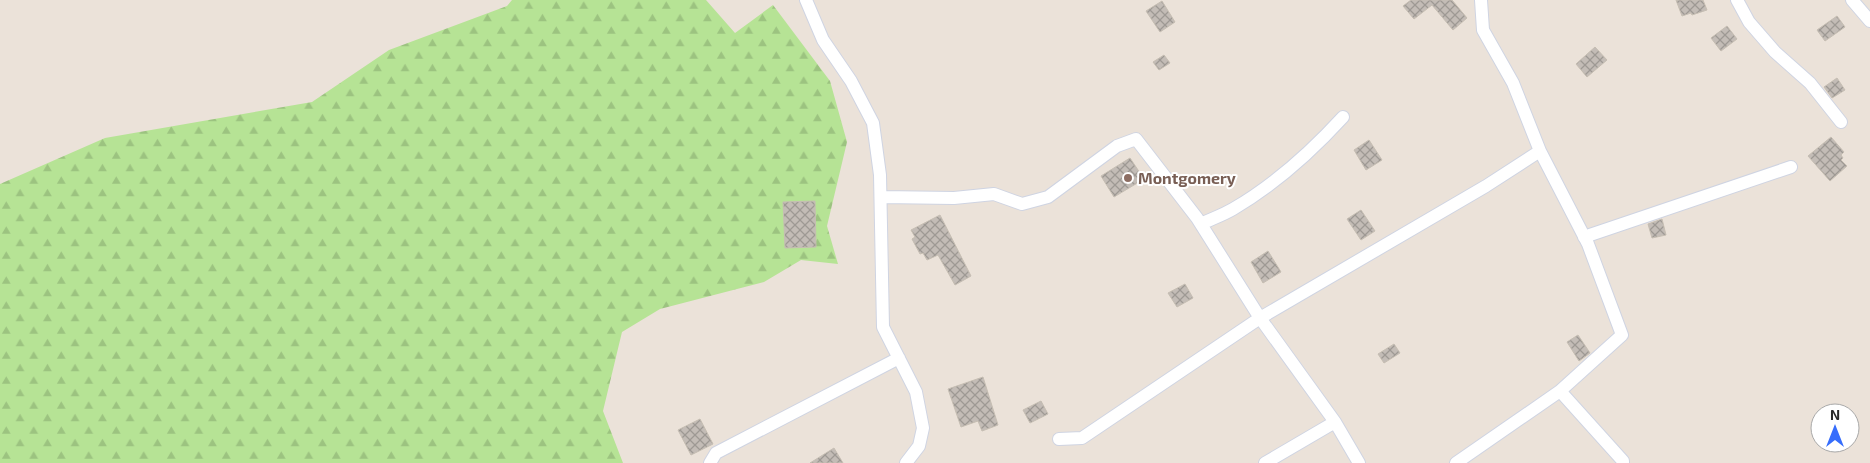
<svg xmlns="http://www.w3.org/2000/svg" width="1870" height="463" font-family="'Exo 2',sans-serif">
  <style>
    .forest { fill: url(#forest-firs) }
    .building { fill: url(#building-cross-hatch); stroke: #c6beb3 }
    .lines { fill: none; stroke-linecap: round; stroke-linejoin: round }
    .minor-casing { stroke: #cfd4e2; stroke-width: 14 }
    .minor { stroke: #fff; stroke-width: 12 }
    .education-dot { fill: #8d6e63; stroke: #fff; stroke-width: 2 }
    .labels { text-anchor: middle; stroke-width: 4; stroke-linejoin: round; paint-order: stroke }
    .education-label { font-size: 16px; font-weight: bold; fill: #785e54; stroke: #fff; text-anchor: start }
  </style>
  <defs>
    <pattern id="forest-firs" width="22" height="20" patternUnits="userSpaceOnUse" patternTransform="scale(1.25)"><rect width="22" height="20" fill="#b6e395"/><path d="M5 1l3.5 6h-7zM16 11l3.5 6h-7z" fill="#9cc380"/></pattern>
    <pattern id="building-cross-hatch" width="8" height="8" patternUnits="userSpaceOnUse" patternTransform="scale(1.25)"><rect width="8" height="8" fill="#c3bcb6"/><path d="M0 0l8 8M0 8l8-8" fill="none" stroke="#9e9994"/></pattern>
  </defs>
  <rect width="100%" height="100%" fill="#ebe2d9"/>
  <path class="forest" d="M 512,0 L 706,0 L 735,33 L 773,5 L 830,81 L 847,142 L 827,226 L 838,264 L 801,260 L 764,282 L 660,309 L 622,332 L 603,411 L 623,463 L 0,463 L 0,184 L 105,138 L 312,102 L 389,50 L 507,6 Z"/>
  <path class="building" d="M 1411,0 L 1452,0 L 1467,18 L 1453,30 L 1432,5 L 1414,19 L 1403,6 Z
    M 1676,0 L 1703,0 L 1707,10 L 1692,15 L 1691,13 L 1682,16 Z
    M 1162,1 L 1175,22 L 1160,32 L 1146,11 Z
    M 1837,16 L 1845,27 L 1825,41 L 1817,30 Z
    M 1727,26 L 1737,39 L 1721,51 L 1711,38 Z
    M 1595,47 L 1607,60 L 1587,77 L 1576,64 Z
    M 1164,55 L 1170,63 L 1159,70 L 1153,62 Z
    M 1837,78 L 1845,90 L 1832,98 L 1824,87 Z
    M 1831,137 L 1844,152 L 1841,155 L 1843,158 L 1841,160 L 1847,166 L 1830,181 L 1808,156 Z
    M 1369,140 L 1382,160 L 1366,170 L 1354,150 Z
    M 1130,158 L 1144,179 L 1114,197 L 1101,176 Z
    M 815,201 L 816,247 L 785,248 L 783,202 Z
    M 1361,210 L 1375,231 L 1361,240 L 1347,219 Z
    M 940,215 L 971,276 L 955,285 L 938,255 L 927,260 L 923,253 L 920,254 L 912,239 L 915,237 L 911,230 Z
    M 1662,219 L 1666,235 L 1652,238 L 1648,224 Z
    M 1268,251 L 1281,272 L 1263,283 L 1251,262 Z
    M 1185,284 L 1193,298 L 1177,307 L 1168,293 Z
    M 1578,335 L 1590,353 L 1579,361 L 1567,342 Z
    M 1394,344 L 1400,353 L 1384,363 L 1378,354 Z
    M 983,377 L 998,425 L 982,431 L 978,421 L 961,427 L 948,389 Z
    M 1041,401 L 1048,414 L 1030,423 L 1023,410 Z
    M 700,419 L 713,444 L 691,455 L 678,430 Z
    M 834,448 L 843,463 L 810,463 Z"/>
  <g class="lines">
    <g class="minor-casing">
      <path id="minor" d="M 806,0 L 823,40 L 851,81 L 873,123 L 880,175 L 883,327 L 916,392 L 923,428 L 919,446 L 906,463
        M 1481,0 L 1483,30 L 1513,83 L 1540,151 L 1588,244 L 1622,335 L 1560,391
        M 1737,0 L 1749,22 L 1775,52 L 1810,83 L 1841,122
        M 1852,0 L 1870,21
        M 881,197 L 954,198 L 994,194 L 1022,204 L 1048,197 L 1117,146 L 1136,139 L 1197,218 L 1260,318 L 1335,422 L 1359,463
        M 1201,224 C 1211,219 1223,215 1233,209 C 1274,185 1311,152 1343,117
        M 1584,237 L 1791,167
        M 1059,439 L 1082,438 L 1260,318 L 1486,186 L 1540,151
        M 710,463 L 716,453 L 899,358
        M 1265,463 L 1335,422
        M 1456,463 L 1560,391 L 1623,461 L 1623,463"/>
    </g>
    <use href="#minor" class="minor"/>
  </g>
  <circle class="education-dot" cx="1128" cy="178" r="5"/>
  <g class="labels">
    <g class="education-label">
      <text x="1138" y="184">Montgomery</text>
    </g>
  </g>
  <g transform="translate(1835 428)"><circle r="24" fill="#ffffff" stroke="#a9a9a9"/>
  <path d="M0-4L9 19L0 12L-9 19Z" fill="#366dfc"/>
  <text y="-8" font-size="14" font-weight="bold" text-anchor="middle" fill="#282828">N</text>
  </g>
</svg>
